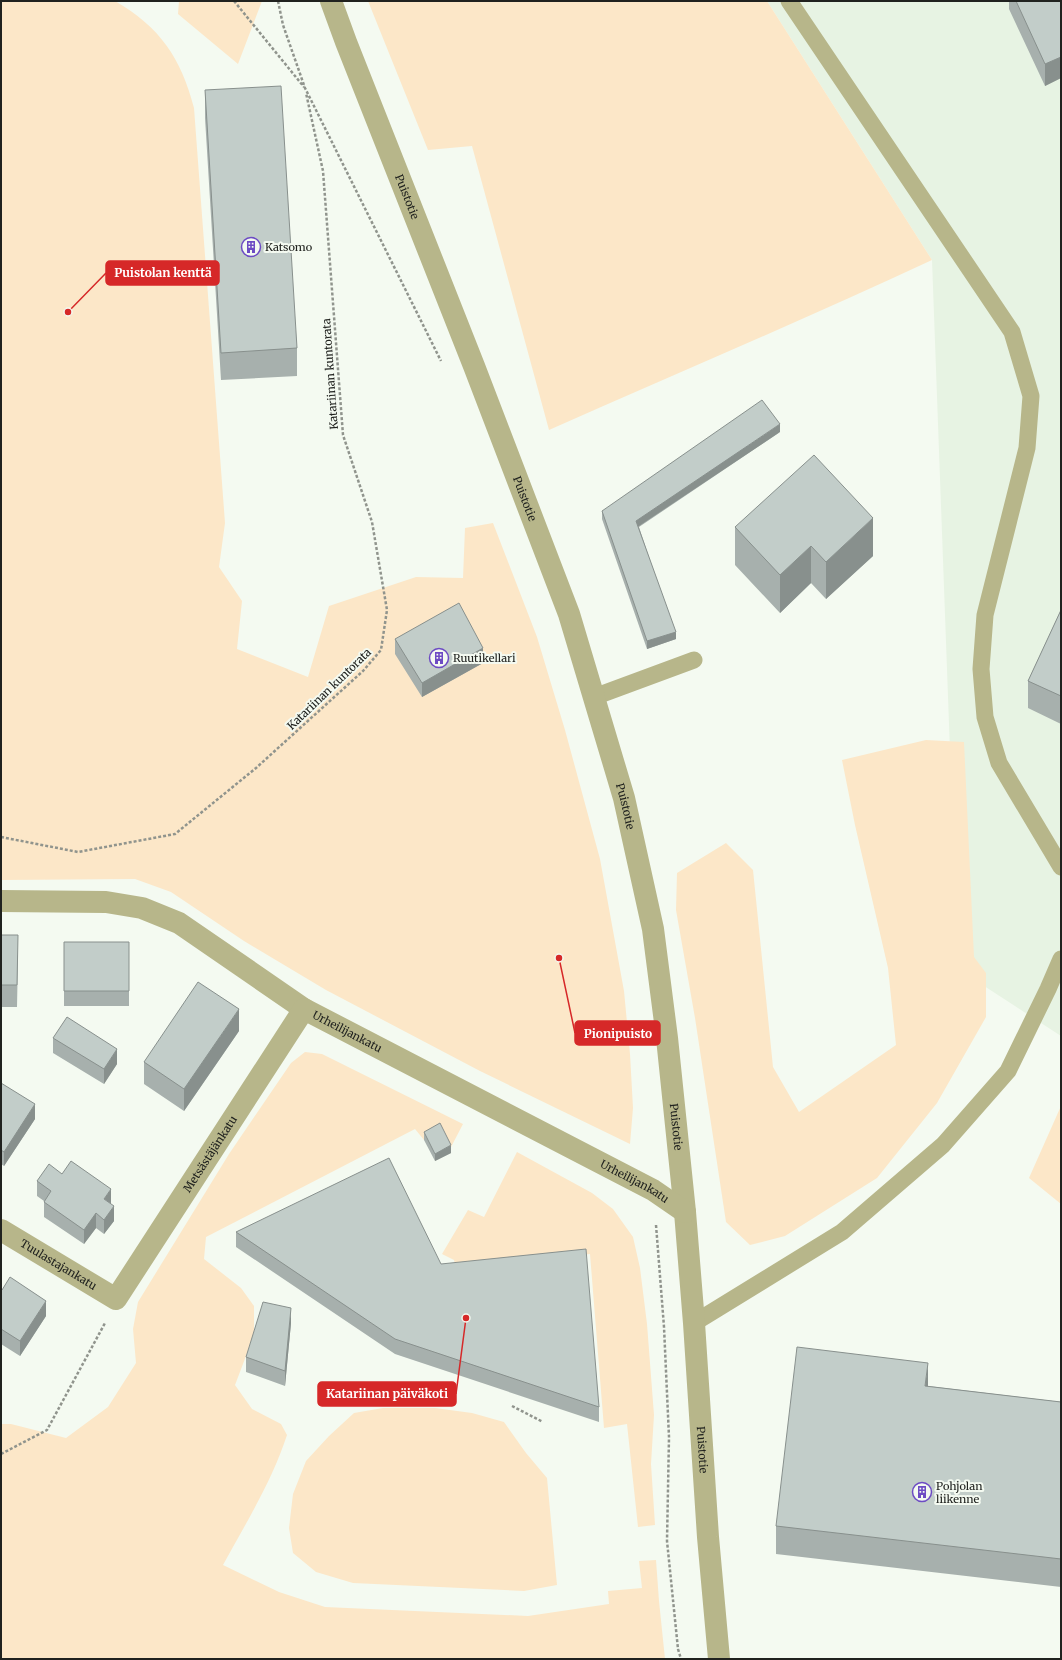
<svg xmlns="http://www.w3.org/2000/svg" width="1062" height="1660" font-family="Merriweather,serif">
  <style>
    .built { fill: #e7f3e3 }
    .green { fill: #fce7c8 }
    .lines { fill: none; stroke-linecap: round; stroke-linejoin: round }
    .path { stroke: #90948d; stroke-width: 2.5; stroke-dasharray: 3 2; stroke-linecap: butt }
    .lane { stroke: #b7b68a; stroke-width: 17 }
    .street { stroke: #b7b68a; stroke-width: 22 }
    .wall { fill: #a7b0ad }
    .shaded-wall { fill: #88908d }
    .building { fill: #c2cdc9; stroke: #88908d }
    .labels { text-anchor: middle; stroke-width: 4; stroke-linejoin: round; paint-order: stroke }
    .street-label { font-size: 11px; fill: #20221f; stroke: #f4faf1 }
    .poi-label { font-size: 11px; fill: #20221f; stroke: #f4faf1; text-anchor: start }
    .leader { fill: none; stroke: #d62828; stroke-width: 1.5 }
    .callout-dot { fill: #d62828; stroke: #f4faf1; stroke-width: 1.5 }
    .callout { fill: #d62828; stroke: #d62828; stroke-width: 1.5 }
    .callout-label { font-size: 12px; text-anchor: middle; font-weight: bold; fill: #fff }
  </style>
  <rect width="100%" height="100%" fill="#f4faf1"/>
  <path class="built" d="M 767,1 L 1061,1 L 1061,1036 L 958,969 L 932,260 Z"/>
  <path class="green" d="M 1,1 L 115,1 C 160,27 181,58 194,108 L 225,523 L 219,567 L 242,601 L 237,649 L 308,677 L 329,606 L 416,577 L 463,578 L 465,528 L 493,523 L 537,637 L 565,730 L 600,859 L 624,991 L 630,1054 L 633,1108 L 630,1144 L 480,1071 L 326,990 L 244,941 L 171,892 L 135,879 L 1,880 Z
    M 179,1 L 262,1 L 238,64 L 178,14 Z
    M 368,1 L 767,1 L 932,260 C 806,319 677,373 549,430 L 472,146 L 428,150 Z
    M 926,740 L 964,742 L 974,957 L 986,973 L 986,1017 L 937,1103 L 877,1178 L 785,1236 L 750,1245 L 726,1222 L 695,1018 L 676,910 L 677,873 L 726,843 L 753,870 L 773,1067 L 799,1112 L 896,1045 L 888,968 L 855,825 L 842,760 Z
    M 305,1052 L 322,1054 L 463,1124 L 450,1149 L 440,1131 L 424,1140 L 415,1129 L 206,1237 L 204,1259 L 241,1288 L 254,1306 L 254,1335 L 235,1385 L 252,1409 L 281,1424 L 287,1435 C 272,1481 246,1523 223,1565 L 279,1592 L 325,1607 L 528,1616 L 609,1604 L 608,1591 L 642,1588 L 639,1561 L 656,1560 L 659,1601 L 665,1659 L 1,1659 L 1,1424 L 11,1424 L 66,1438 L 108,1407 L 136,1363 L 133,1329 L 138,1302 L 229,1154 L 291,1063 Z
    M 1061,1106 L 1061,1204 L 1029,1178 Z
    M 517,1152 L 592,1193 L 613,1209 L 633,1237 L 640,1268 L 647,1324 L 654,1415 L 651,1464 L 655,1525 L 638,1527 L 627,1424 L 604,1428 L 590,1254 L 456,1269 L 454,1260 L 442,1254 L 468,1210 L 484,1217 Z
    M 383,1408 L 435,1408 L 472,1413 L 504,1422 L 526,1453 L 547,1478 L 557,1585 L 524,1591 L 353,1583 L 316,1572 L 293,1553 L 289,1528 L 293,1494 L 306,1461 L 329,1436 L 354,1413 Z"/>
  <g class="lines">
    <path class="path" d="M 234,1 L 304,87
      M 278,1 L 283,25 L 305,88 L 441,361
      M 1,837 L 78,852 L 175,834 L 256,768 L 363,671 L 381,650 L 387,610 L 372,522 L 343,435 L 323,171 L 306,93
      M 656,1225 L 664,1327 L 669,1437 L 667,1541 L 678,1649 L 681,1659
      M 512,1406 L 543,1422
      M 1,1454 L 47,1430 L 105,1323"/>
    <path class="lane" d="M 789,1 L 1012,332 L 1031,396 L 1027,448 L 985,615 L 981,669 L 985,717 L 999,763 L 1061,867
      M 594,697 L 694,660
      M 694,1323 L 842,1232 L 943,1145 L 1008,1071 L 1048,989 L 1061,959"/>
    <g class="street">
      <path id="s1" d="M 331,1 L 346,42 L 474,366 L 569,614 L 624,798 L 653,929 L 667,1038 L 685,1212 L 694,1323 L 708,1537 L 719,1659"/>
      <path id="s2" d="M 1,901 L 106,902 L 142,908 L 179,923 L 304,1009 L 653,1190 L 685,1212"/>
      <path id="s3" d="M 1,1230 L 116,1299 L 304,1009"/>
    </g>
  </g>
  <path class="wall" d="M 1009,1 L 1061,1 L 1061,78 L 1045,86 L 1009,9 Z
    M 205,90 L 297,348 L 297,376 L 221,380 L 205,118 Z
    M 780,432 L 639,527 L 676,639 L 647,649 L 602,519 L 602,511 Z
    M 735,527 L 873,556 L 826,599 L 811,583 L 780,613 L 735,565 Z
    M 1061,610 L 1061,724 L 1028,708 L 1028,681 Z
    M 395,639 L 483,663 L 422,697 L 395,654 Z
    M 1,935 L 18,956 L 17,1007 L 1,1007 Z
    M 64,942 L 129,942 L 129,1006 L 64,1006 Z
    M 239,1031 L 184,1111 L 144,1084 L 144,1062 Z
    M 53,1038 L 117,1064 L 104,1084 L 53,1053 Z
    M 1,1083 L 35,1119 L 4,1166 L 1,1164 Z
    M 424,1132 L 451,1153 L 435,1161 L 424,1140 Z
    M 62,1174 L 111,1204 L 114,1221 L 104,1234 L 96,1228 L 84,1244 L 44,1217 L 44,1201 L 37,1196 L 37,1181 Z
    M 236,1232 L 441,1264 L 599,1407 L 599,1422 L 395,1354 L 236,1247 Z
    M 1,1289 L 46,1316 L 20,1356 L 1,1344 Z
    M 291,1323 L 285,1386 L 246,1372 L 246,1357 Z
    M 928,1386 L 1061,1402 L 1061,1587 L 776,1554 L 776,1526 Z"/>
  <path class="shaded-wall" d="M 1061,57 L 1061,78 L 1045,86 L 1045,64 Z
    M 780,424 L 780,432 L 636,528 L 636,521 Z
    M 873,518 L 873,556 L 826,599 L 826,562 Z
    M 811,546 L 811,583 L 780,613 L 780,575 Z
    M 676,632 L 676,639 L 647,649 L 647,641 Z
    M 483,648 L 483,663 L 422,697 L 422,683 Z
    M 239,1009 L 239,1031 L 184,1111 L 184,1089 Z
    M 117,1049 L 117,1064 L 104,1084 L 104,1069 Z
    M 35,1104 L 35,1119 L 4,1166 L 4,1152 Z
    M 451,1145 L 451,1153 L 435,1161 L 435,1154 Z
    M 111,1189 L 111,1204 L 104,1199 Z
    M 114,1206 L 114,1221 L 104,1234 L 104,1220 Z
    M 96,1213 L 96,1228 L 84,1244 L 84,1230 Z
    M 46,1301 L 46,1316 L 20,1356 L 20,1341 Z
    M 291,1308 L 291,1323 L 285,1386 L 285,1371 Z
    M 928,1363 L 928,1390 L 925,1386 Z"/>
  <path class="building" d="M 1016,1 L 1061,1 L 1061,57 L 1045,64 Z
    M 281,86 L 297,348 L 221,353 L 205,90 Z
    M 762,400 L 780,424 L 636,521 L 676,632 L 647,641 L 602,511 Z
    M 814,455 L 873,518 L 826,562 L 811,546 L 780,575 L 735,527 Z
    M 459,603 L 483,648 L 422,683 L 395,639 Z
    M 1061,610 L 1061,696 L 1028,681 Z
    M 1,935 L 18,935 L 17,985 L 1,985 Z
    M 64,942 L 129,942 L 129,991 L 64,991 Z
    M 198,982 L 239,1009 L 184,1089 L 144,1062 Z
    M 67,1017 L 117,1049 L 104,1069 L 53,1038 Z
    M 1,1083 L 35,1104 L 4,1152 L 1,1150 Z
    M 440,1123 L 451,1145 L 435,1154 L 424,1132 Z
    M 389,1158 L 441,1264 L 586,1249 L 599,1407 L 395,1339 L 236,1232 Z
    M 71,1161 L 111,1189 L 104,1199 L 114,1206 L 104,1220 L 96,1213 L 84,1230 L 44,1202 L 51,1191 L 37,1181 L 49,1164 L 62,1174 Z
    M 10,1277 L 46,1301 L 20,1341 L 1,1329 L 1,1289 L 2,1290 Z
    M 263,1302 L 291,1308 L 285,1371 L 246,1357 Z
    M 797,1347 L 928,1363 L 925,1386 L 1061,1402 L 1061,1559 L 776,1526 Z"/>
  <defs>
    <g id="building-ring" transform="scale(1)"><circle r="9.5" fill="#f4faf1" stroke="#6d4bc4" stroke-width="1.5"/><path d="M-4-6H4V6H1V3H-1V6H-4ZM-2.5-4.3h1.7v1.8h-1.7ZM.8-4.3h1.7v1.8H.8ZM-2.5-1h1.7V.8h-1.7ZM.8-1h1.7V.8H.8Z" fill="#6d4bc4"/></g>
  </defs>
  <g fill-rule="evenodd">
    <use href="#building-ring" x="251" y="247"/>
    <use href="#building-ring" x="439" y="658"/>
    <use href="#building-ring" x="922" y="1492"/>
  </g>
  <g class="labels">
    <g class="street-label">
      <text dy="4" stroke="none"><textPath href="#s1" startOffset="210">Puistotie</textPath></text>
      <text transform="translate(330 374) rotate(-94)" y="4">Katariinan kuntorata</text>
      <text dy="4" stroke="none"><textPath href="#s1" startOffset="534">Puistotie</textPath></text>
      <text transform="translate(329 689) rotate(-44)" y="4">Katariinan kuntorata</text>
      <text dy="4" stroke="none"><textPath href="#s1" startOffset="858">Puistotie</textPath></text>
      <text dy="4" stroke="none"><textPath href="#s2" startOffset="382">Urheilijankatu</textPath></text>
      <text dy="4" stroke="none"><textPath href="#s1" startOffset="1183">Puistotie</textPath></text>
      <text dy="4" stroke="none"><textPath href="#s3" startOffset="307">Metsästäjänkatu</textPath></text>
      <text dy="4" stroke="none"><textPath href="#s2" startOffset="706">Urheilijankatu</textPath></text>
      <text dy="4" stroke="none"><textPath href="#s3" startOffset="67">Tuulastajankatu</textPath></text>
      <text dy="4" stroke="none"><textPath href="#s1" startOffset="1507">Puistotie</textPath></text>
    </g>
    <g class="poi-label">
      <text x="265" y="251">Katsomo</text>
      <text x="453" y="662">Ruutikellari</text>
      <text x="936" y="1490">Pohjolan<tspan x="936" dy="13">liikenne</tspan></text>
    </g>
  </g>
  <path class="leader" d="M68 312L106 273M559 958L575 1033M466 1318L456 1394"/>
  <g class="callout-dot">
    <circle cx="68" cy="312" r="4"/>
    <circle cx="559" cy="958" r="4"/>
    <circle cx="466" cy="1318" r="4"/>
  </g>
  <g class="callout">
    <rect x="106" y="261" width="113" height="24" rx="4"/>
    <rect x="575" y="1021" width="85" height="24" rx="4"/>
    <rect x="318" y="1382" width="138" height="24" rx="4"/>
  </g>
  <g class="callout-label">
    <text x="163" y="277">Puistolan kenttä</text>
    <text x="618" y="1038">Pionipuisto</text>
    <text x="387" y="1398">Katariinan päiväkoti</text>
  </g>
  <rect width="1062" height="1660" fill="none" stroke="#20221f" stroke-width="4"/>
</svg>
